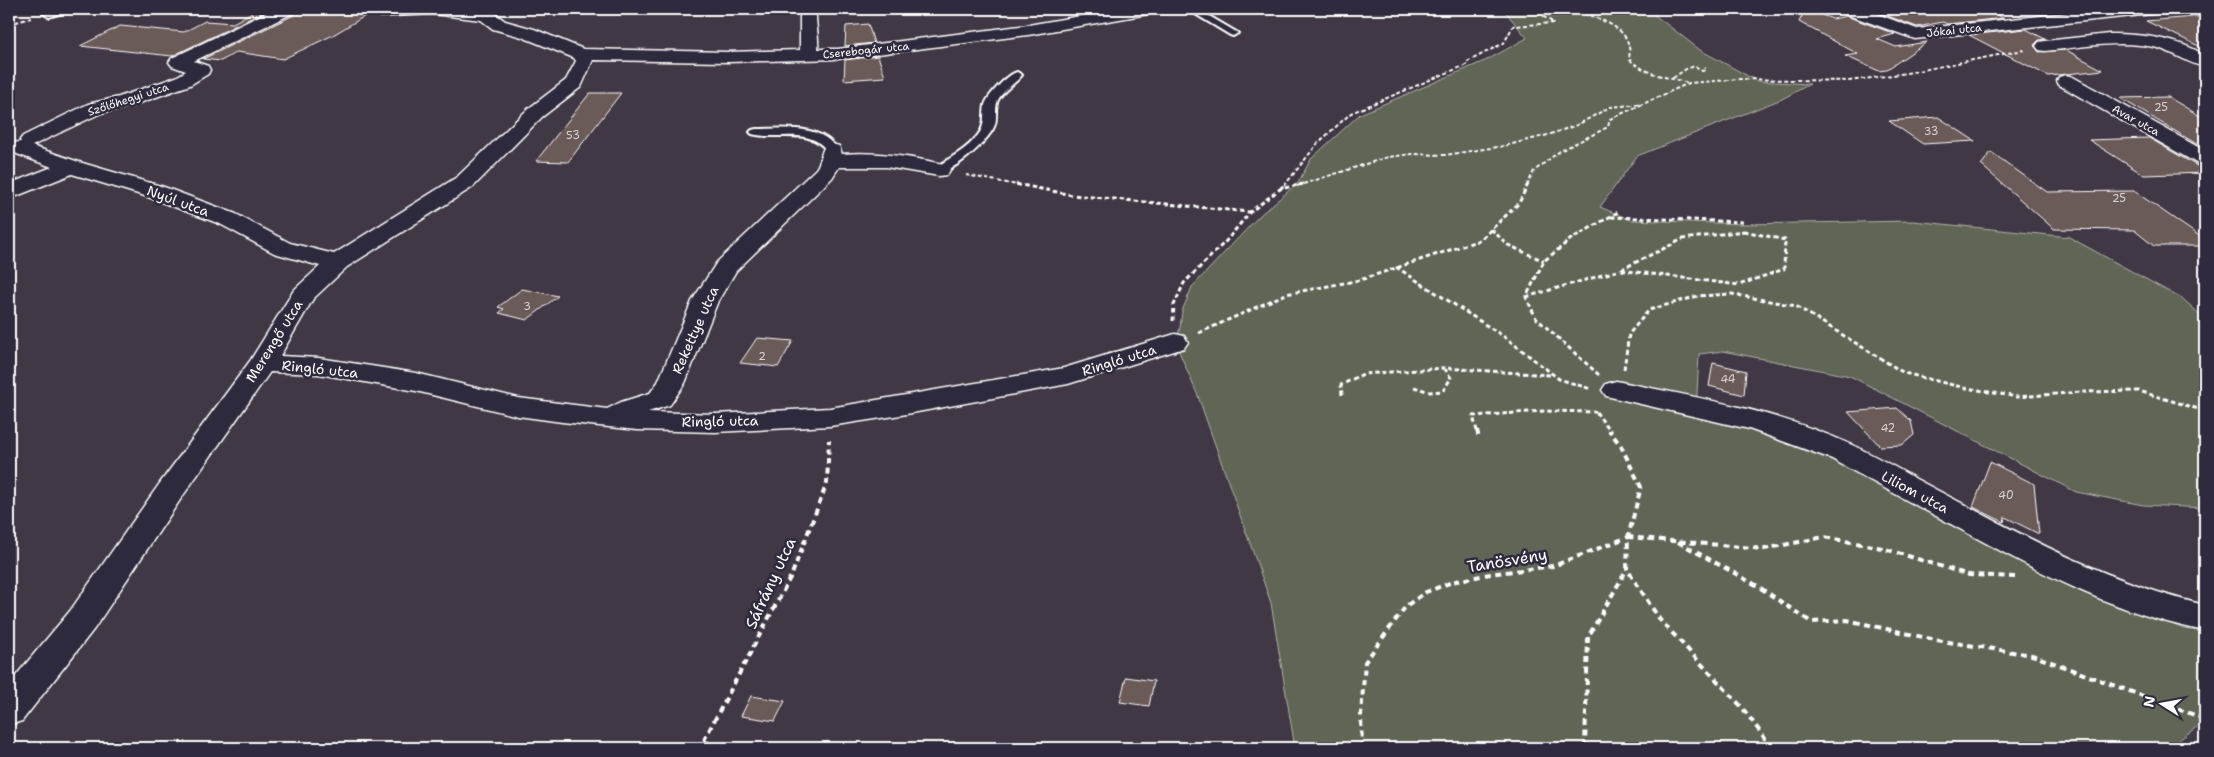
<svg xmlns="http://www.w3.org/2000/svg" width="2214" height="757" font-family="'Shantell Sans',sans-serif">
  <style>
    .green { fill: #616557; stroke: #b0b2ab }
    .building { fill: #6a5a58; stroke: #fff }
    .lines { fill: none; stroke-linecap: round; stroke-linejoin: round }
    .service-casing { stroke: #fff; stroke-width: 4 }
    .minor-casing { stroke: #fff; stroke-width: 3 }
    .path-far2 { stroke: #fff; stroke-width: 2; stroke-dasharray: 4 2.5; stroke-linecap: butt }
    .path-far1 { stroke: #fff; stroke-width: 3; stroke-dasharray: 4.5 3; stroke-linecap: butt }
    .path { stroke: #fff; stroke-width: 4; stroke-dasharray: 6 4.5; stroke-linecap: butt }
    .service { fill: #2f2a3d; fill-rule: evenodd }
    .minor { fill: #2f2a3d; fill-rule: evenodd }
    .labels { text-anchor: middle; stroke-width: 5; stroke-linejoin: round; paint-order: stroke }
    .far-street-label { font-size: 11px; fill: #fff; stroke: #2f2a3d }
    .number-label { font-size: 11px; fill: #dad6d5 }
    .street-label { font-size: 14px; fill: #fff; stroke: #2f2a3d }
    .near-street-label { font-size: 16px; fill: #fff; stroke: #2f2a3d }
  </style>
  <rect width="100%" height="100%" fill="#413845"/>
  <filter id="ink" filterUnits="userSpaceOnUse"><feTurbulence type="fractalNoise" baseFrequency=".02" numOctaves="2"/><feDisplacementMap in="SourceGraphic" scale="10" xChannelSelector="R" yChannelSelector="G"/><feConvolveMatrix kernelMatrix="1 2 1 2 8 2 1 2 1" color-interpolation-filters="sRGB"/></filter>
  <g filter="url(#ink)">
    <path class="green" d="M 1503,9 L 1647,9 L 1700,50 L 1757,81 L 1810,84 L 1782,99 L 1637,156 L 1600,207 L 1631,220 L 1743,224 L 1913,221 L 2069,237 L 2184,300 L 2205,319 L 2205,508 L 2143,505 L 2076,492 L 1850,376 L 1723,351 L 1699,354 L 1696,414 L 1745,424 L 1829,457 L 2029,563 L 2184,629 L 2205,632 L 2205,721 L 2168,748 L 1295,748 L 1271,603 L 1198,396 L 1175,342 L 1180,328 L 1182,311 L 1192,287 L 1260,215 L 1298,183 L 1311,159 L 1360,114 L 1487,60 L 1527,38 Z"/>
    <path class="building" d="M 258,9 L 270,9 L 172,56 L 80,46 L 120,26 L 184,32 L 205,21 L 233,23 Z
      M 297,9 L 370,13 L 333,35 L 283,59 L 237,52 L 221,61 L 203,59 L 294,15 Z
      M 1805,9 L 1833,19 L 1846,16 L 1895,34 L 1877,39 L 1896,47 L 1927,42 L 1886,70 L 1879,71 L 1845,56 L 1858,54 L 1799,22 Z
      M 1877,9 L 1985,9 L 2004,18 L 1947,24 L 1943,22 L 1917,27 L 1872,10 Z
      M 2205,16 L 2205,49 L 2146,21 Z
      M 868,24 L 874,43 L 845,46 L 846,26 Z
      M 2026,29 L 2045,39 L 2039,40 L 2034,45 L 2039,52 L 2066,50 L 2103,70 L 2048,76 L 1969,35 Z
      M 878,56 L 885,77 L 844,80 L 845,60 Z
      M 590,93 L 621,93 L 568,162 L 536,161 Z
      M 2168,97 L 2205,119 L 2205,149 L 2120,98 Z
      M 1938,117 L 1975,141 L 1923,144 L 1889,121 Z
      M 2149,138 L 2197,166 L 2205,168 L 2205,173 L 2144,175 L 2089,140 Z
      M 1991,152 L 2047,192 L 2134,191 L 2205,240 L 2205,246 L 2154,246 L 2134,230 L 2054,229 L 1981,165 Z
      M 522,289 L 558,296 L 527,320 L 499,313 L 504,309 L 498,307 Z
      M 757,338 L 793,341 L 778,367 L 740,363 Z
      M 1713,363 L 1746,371 L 1744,395 L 1709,386 Z
      M 1897,408 L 1911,421 L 1914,435 L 1902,445 L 1880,446 L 1848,412 Z
      M 1990,462 L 2034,484 L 2039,534 L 2005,517 L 2004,522 L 1973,507 Z
      M 1126,677 L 1154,681 L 1149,706 L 1120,702 Z
      M 751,696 L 785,701 L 775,721 L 741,716 Z"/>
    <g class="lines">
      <g class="service-casing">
        <path id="service" d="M 59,9 L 74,9 L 49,17 L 44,14 Z
          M 413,9 L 450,10 L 445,13 L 381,16 L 376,13 L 381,10 Z
          M 1187,9 L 1197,9 L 1238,33 L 1233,36 L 1230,35 Z
          M 1017,72 L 1022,75 C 1015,84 1003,90 998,100 C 994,109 998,118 994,127 C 988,141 951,176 935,172 L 933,170 L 935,168 C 950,158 968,149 978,135 C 986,125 983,116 985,105 C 988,95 1007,75 1017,72 Z
          M 756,129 C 784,129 820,123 838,150 L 832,153 L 828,152 C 810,126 778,141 752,134 L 750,132 L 752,130 Z"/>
      </g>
      <g class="minor-casing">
        <path id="minor" d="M 274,9 L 295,9 L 293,13 L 194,61 L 208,66 L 210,70 L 208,74 L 190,85 L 131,106 L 101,113 L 32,146 L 79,162 L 164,187 L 236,214 L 290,243 L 334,254 L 457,177 L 528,109 L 566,80 L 576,61 L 574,58 L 522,37 L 493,29 L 481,20 L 433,14 L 427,13 L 425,9 L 499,9 L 496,14 L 505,21 L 534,29 L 583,49 L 728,52 L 800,50 L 800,9 L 816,9 C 815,23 819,35 818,49 L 838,49 L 1028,25 L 1121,9 L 1156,9 L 1154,13 L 1148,14 L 1028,35 L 838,59 L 728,62 L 593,60 L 581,87 L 542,117 L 473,187 L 347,267 L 313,299 L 280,356 L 319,358 L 416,373 L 518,398 L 607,409 L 621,402 L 650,393 L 658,382 L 692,301 L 717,262 L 816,169 C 822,161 820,153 825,146 L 832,144 L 839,146 L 842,154 C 877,151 913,157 947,165 L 950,170 L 947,175 L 939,176 L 886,167 L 839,167 L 832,178 L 736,271 L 718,301 L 685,383 L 670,405 L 648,412 L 715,414 L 830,408 L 1064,368 L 1175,334 L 1184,336 L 1188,342 L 1184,348 L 1068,384 L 901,415 L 830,426 L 715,432 L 637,430 L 562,422 L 518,416 L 416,391 L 319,374 L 270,372 L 182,497 L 94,629 L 22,721 L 9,725 L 9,684 L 70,611 L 160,483 L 250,361 L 294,290 L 320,266 L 274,253 L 220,224 L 148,197 L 72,174 L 9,199 L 9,184 L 52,167 L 9,151 L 9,143 L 21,142 L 20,140 L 23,136 L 88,104 L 119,97 L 176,77 L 186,71 L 172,66 L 169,62 L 172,58 Z
          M 1841,9 L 1864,9 L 1917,29 L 2106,9 L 2160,9 L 2158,13 L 2152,14 L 1915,39 L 1843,13 Z
          M 2109,34 C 2143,34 2176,38 2205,55 L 2205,67 C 2189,64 2175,53 2158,48 C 2122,39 2082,47 2045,51 L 2039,50 L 2036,46 L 2039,42 L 2045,41 Z
          M 2066,75 L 2073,77 L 2205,151 L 2205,166 L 2198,164 L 2059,85 L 2057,81 L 2059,77 Z
          M 1616,381 C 1695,397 1779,411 1852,445 C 1874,455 1895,467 1916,479 C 2009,528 2101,581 2205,605 L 2205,631 C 2122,615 2046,576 1971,535 C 1925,510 1878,485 1832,459 L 1749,429 L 1606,396 L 1602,390 L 1606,384 Z"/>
      </g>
      <path class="path-far2" d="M 1578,11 C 1602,21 1634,27 1629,59 C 1646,75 1667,77 1689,83
        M 9,24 L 31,18
        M 1673,78 L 1686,69 L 1695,66 L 1702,71 L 1706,70 L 1704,67
        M 966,175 L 1022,186
        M 1284,186 L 1318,143 L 1351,113 L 1466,65 L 1467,62 L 1504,43 L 1513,26 L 1554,23 L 1531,9
        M 1297,186 L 1388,157 L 1412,154 L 1445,155 L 1504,146 L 1548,135 L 1577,125 L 1610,107 L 1643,104
        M 1527,186 L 1534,171 L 1560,151 L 1608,127 L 1610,119 L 1689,83 L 1740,79 L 1849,81 L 1907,73 L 2024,50"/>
      <path class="path-far1" d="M 1016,184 L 1072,195 L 1250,212
        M 1280,189 L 1285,184
        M 1611,217 L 1743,222
        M 1491,229 L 1508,245 L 1544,261
        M 1744,231 L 1785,240 L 1784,269 L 1739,285 L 1620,270 L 1683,239 Z
        M 1396,267 L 1506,338 L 1559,379 L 1591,389
        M 1526,297 L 1620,270
        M 1173,321 L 1174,305 L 1184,283 L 1226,241 L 1250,212 L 1280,189 L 1303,184
        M 1199,333 L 1286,294 L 1360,280 L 1480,240 L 1519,203 L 1528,184
        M 1624,369 L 1629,334 L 1649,310 L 1698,296 L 1732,294 L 1796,306 L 1904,373 L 1961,387 L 2017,397 L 2081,392 L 2139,391 L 2205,411
        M 1599,375 L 1536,318 L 1526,297 L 1544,261 L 1571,239 L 1618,212
        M 1414,387 L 1430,392 L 1443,391 L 1451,378 L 1445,369
        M 1342,395 L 1341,385 L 1363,374 L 1445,368 L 1551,375
        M 1596,412 L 1610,431
        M 1477,431 L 1473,416 L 1544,411 L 1596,412"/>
      <path class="path" d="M 1477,430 L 1479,439
        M 1678,542 L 1756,585 L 1811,622 L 1847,620 L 1936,640 L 2032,655 L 2205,719
        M 703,742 L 738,748
        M 697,748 L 703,742 L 792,574 L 827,483 L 829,440
        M 1362,748 L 1361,715 L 1365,662 L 1406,606 L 1426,592 L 1452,582 L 1490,574 L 1553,566 L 1628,537 L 1641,487 L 1621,446 L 1609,430
        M 1585,748 L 1588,637 L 1627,569
        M 1772,748 L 1741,706 L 1660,620 L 1627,569 L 1628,537 L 1764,549 L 1824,537 L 1882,548 L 1969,575 L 2017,577"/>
      <use href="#service" class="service"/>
      <use href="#minor" class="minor"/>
    </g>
  </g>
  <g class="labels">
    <g class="far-street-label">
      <text transform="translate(1954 30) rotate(-6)" y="4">Jókai utca</text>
      <text transform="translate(866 50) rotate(-6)" y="4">Cserebogár utca</text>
      <text transform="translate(128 99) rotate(-18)" y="4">Szőlőhegyi utca</text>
      <text transform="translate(2136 120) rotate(29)" y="4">Avar utca</text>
    </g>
    <g class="number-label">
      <text x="2161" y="111">25</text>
      <text x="1931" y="135">33</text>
      <text x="573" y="139">53</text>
      <text x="2119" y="202">25</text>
      <text x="527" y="310">3</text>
      <text x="762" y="360">2</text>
      <text x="1728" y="383">44</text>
      <text x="1888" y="432">42</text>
      <text x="2006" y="499">40</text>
    </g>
    <g class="street-label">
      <text transform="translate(178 201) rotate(20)" y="5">Nyúl utca</text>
      <text transform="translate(695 330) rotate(-66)" y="5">Rekettye utca</text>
      <text transform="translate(274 341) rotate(-58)" y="5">Merengő utca</text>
      <text transform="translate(1119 360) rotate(-17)" y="5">Ringló utca</text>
      <text transform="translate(320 369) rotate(6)" y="5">Ringló utca</text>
      <text transform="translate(720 421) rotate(-1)" y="5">Ringló utca</text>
      <text transform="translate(1915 492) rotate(28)" y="5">Liliom utca</text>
    </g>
    <g class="near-street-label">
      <text transform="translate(1507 560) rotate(-9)" y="6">Tanösvény</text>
      <text transform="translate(770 583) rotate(-65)" y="6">Sáfrány utca</text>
    </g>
  </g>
  <rect width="2214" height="757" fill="none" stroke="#2f2a3d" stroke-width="30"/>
  <rect x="15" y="15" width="2184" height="727" fill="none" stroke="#fff" stroke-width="2" filter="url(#ink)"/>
  <g transform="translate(2162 704) rotate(281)" stroke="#2f2a3d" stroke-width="4" paint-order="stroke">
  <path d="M0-4L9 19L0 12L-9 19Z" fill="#ffffff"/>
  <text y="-8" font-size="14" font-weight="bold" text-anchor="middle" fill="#ffffff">N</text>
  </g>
</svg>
